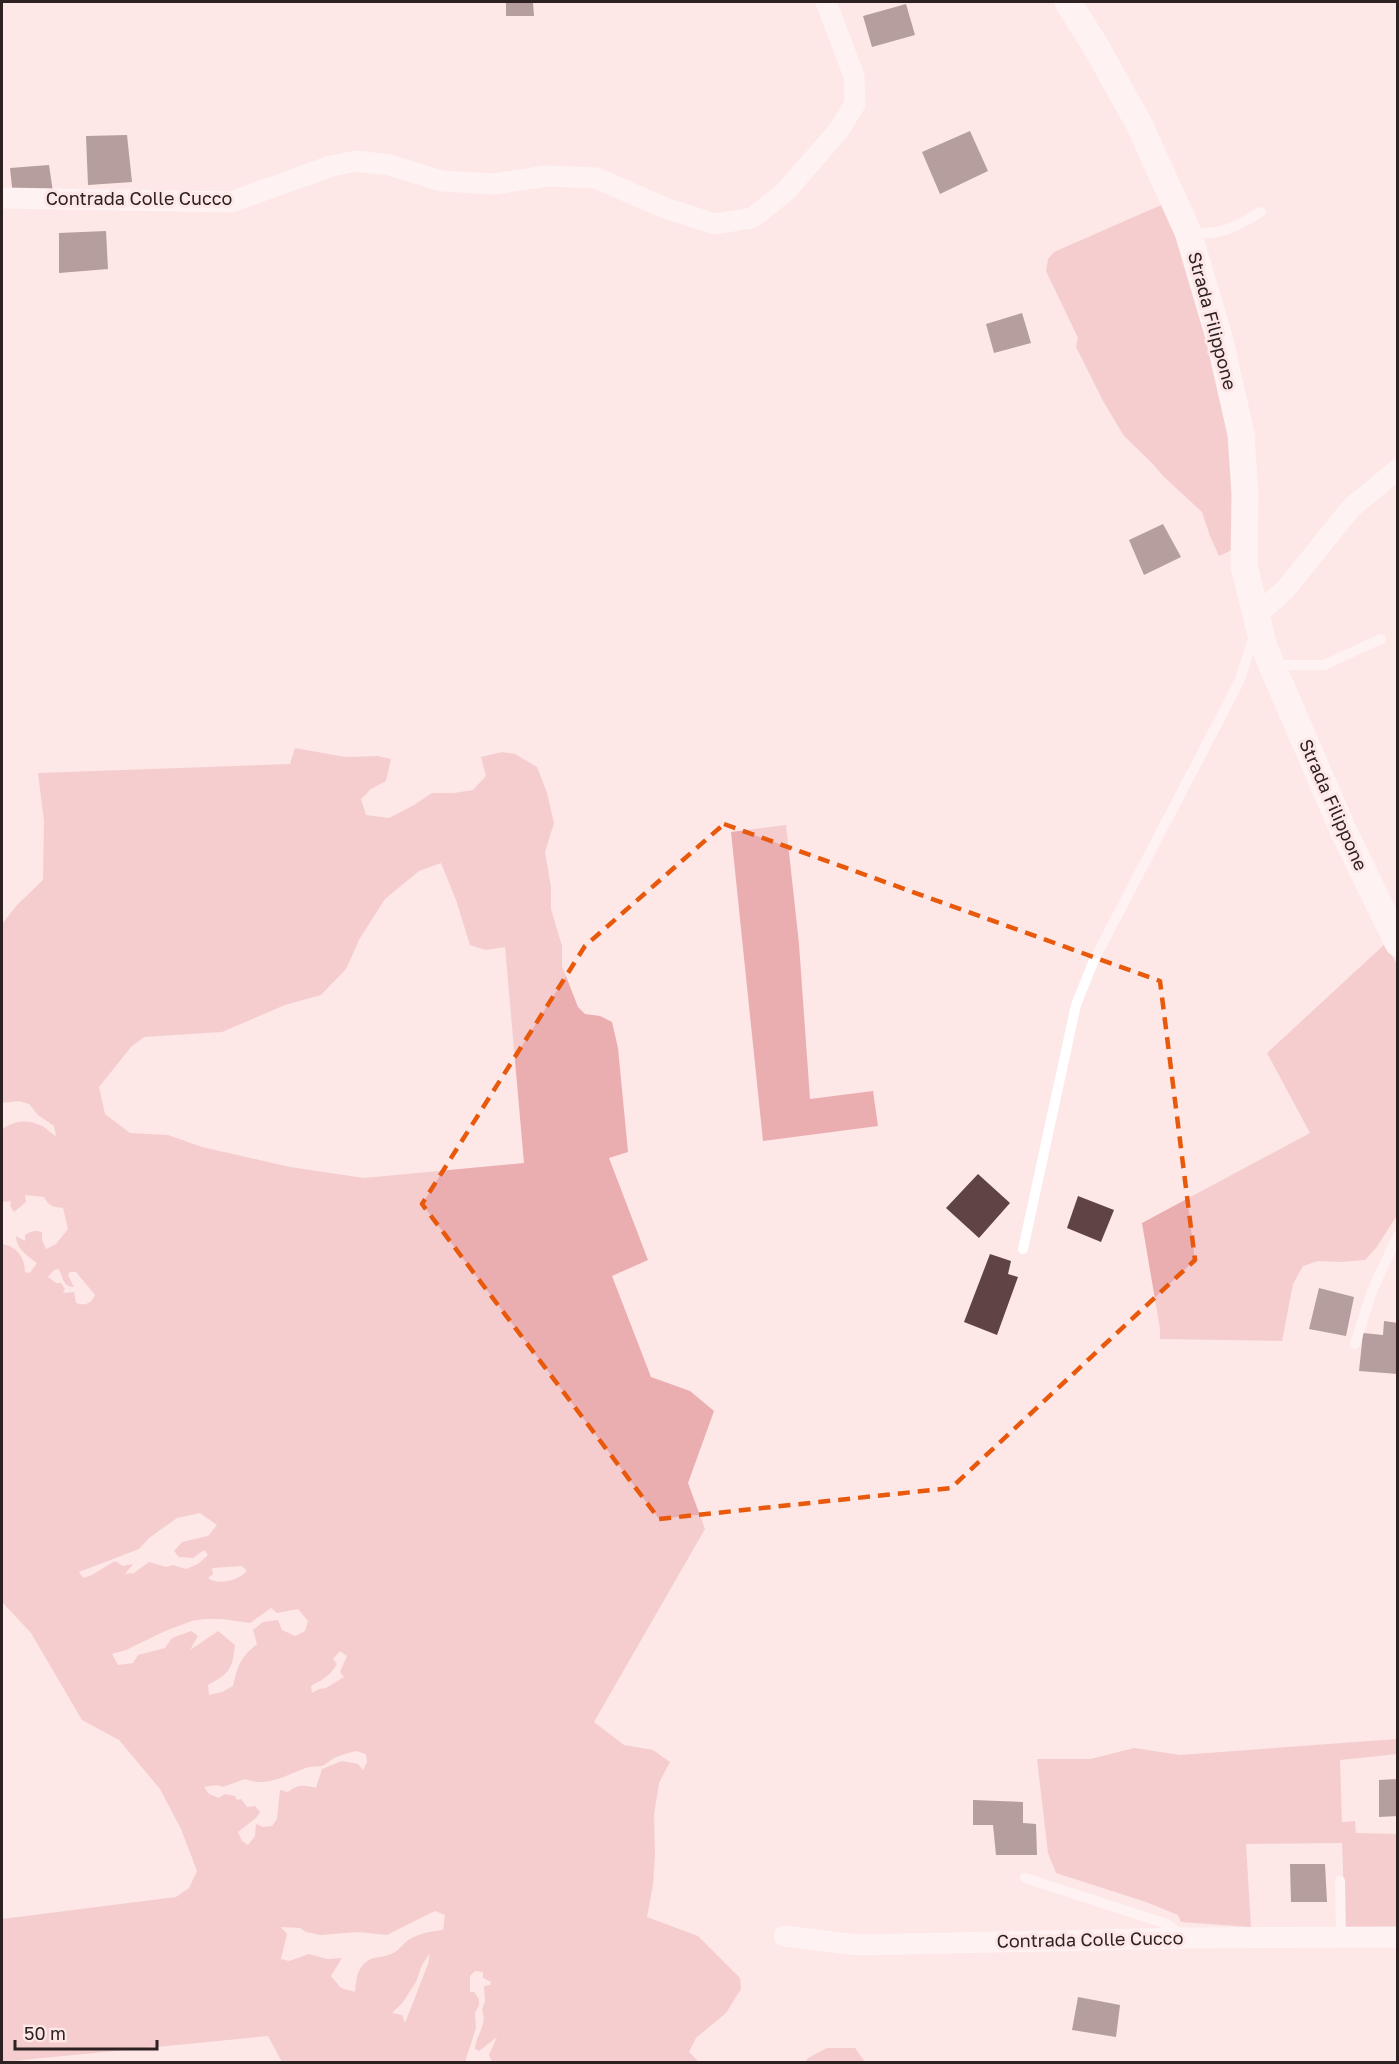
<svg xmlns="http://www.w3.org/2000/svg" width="1399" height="2064" font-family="'Golos Text',sans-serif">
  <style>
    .green { fill: #eaaeb1; fill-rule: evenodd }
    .building { fill: #604345 }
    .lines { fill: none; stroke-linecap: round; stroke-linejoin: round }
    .service { stroke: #fff; stroke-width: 10 }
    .minor { stroke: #fff; stroke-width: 21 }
    .tertiary { stroke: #fff; stroke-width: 27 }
    .marked { fill: none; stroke: #e8590c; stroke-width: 4.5; stroke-dasharray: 12 8; stroke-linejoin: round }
    .labels { text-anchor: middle; stroke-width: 6; stroke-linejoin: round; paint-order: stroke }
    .street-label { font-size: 18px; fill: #2e2122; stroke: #fde7e7 }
  </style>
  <rect width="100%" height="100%" fill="#fde7e7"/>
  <path class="green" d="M 1168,202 L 1202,302 L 1231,447 L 1234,549 L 1219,556 L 1210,536 L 1202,512 L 1163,476 L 1153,464 L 1124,436 L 1103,401 L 1076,347 L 1078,338 L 1046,271 L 1048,259 L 1054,252 Z
    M 295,748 L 345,757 L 377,756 L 391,759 L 386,781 L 371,789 L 361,799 L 366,815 L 389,818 L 414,805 L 432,793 L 454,793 L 473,790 L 486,776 L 481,757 L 502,752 L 515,754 L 537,767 L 547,793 L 554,823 L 545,852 L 551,887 L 551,909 L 562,946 L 562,966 L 578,1007 L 585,1014 L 600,1016 L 612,1022 L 618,1048 L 628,1152 L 609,1158 L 648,1260 L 612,1276 L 651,1377 L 690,1391 L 714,1411 L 688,1483 L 705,1529 L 594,1722 L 624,1745 L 653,1750 L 670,1762 L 659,1783 L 654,1815 L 655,1854 L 653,1885 L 647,1917 L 698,1936 L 740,1978 L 741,1989 L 726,2013 L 696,2038 L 689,2052 L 699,2062 L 492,2062 L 489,2055 L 497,2037 L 479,2051 L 475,2049 C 476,2033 488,2026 482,2010 L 485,2001 L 484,1986 L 490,1985 L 491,1982 L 483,1978 L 483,1972 L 475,1971 L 470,1976 L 470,1992 L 474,1992 L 479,1999 L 479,2005 L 475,2013 L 476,2028 L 465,2062 L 282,2062 L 268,2036 L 2,2062 L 2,1919 L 176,1897 L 189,1888 L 197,1871 L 181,1829 L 160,1789 L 119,1740 L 82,1720 L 31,1633 L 2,1602 L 2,1244 C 16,1246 25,1257 25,1272 L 30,1273 L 37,1263 C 27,1256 16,1248 16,1236 L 25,1241 L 25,1235 C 31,1231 35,1230 42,1232 L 42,1240 L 46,1249 L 56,1244 L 68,1229 L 63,1208 C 53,1207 49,1206 44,1197 L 25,1195 L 26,1202 L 14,1212 L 10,1206 L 11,1201 L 2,1202 L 2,1129 C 15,1121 25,1119 40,1125 C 46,1127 50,1133 56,1136 L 54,1126 L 38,1115 L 29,1104 L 19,1101 L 2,1103 L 2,924 L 17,905 L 43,880 L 44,821 L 38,773 L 290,764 ZM 441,863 L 456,900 L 470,945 L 486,950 L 505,947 L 524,1163 L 364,1178 L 290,1167 L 202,1147 L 168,1135 L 130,1133 L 105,1114 L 99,1087 L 131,1047 L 144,1037 L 222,1032 L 285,1005 L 321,995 L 346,969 L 360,938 L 385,899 L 419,871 ZM 58,1269 C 64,1275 61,1287 74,1287 L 68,1275 L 70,1272 L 76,1272 L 95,1295 C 91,1304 85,1306 76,1303 L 74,1292 L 63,1293 L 65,1289 L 61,1283 L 56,1283 L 48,1277 L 54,1270 ZM 200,1513 L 217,1525 L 208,1536 L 182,1542 L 174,1551 L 179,1557 L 193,1558 L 204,1550 L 208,1555 L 198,1564 L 186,1569 L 173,1565 L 166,1567 L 149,1562 L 134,1573 L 125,1574 L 133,1564 L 123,1566 L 115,1561 L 92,1575 L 83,1578 L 79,1572 L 139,1549 L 149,1538 L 177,1518 ZM 242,1566 L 247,1571 C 239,1580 218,1586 208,1578 L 213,1574 L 212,1568 ZM 271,1608 L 277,1613 L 298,1609 L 308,1621 L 305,1631 L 295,1636 L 282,1630 L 278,1620 L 263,1622 L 253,1630 L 257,1644 C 240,1658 238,1665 233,1686 L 222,1692 L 209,1695 L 208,1685 C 230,1673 232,1670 235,1645 L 218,1631 L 190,1650 L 198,1636 L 191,1631 L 172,1638 L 165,1648 L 138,1655 L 133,1663 L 118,1665 L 112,1654 L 126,1650 L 165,1631 L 192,1621 L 204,1619 L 222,1619 L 250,1623 ZM 340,1651 L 347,1656 L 340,1672 L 344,1677 L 326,1688 L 319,1689 L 312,1693 L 311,1686 C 322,1680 330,1676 337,1664 L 333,1659 ZM 356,1751 L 366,1754 L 367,1762 L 363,1770 L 358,1764 L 342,1761 L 322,1769 L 316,1788 C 304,1785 298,1784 288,1792 L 280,1790 L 277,1819 L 272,1826 L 263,1827 L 256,1824 L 255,1836 L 248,1845 L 242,1841 L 238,1832 L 256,1818 L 260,1812 L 255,1806 L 247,1807 L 241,1799 L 237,1800 L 235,1796 L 225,1794 L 219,1798 L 209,1794 L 204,1787 L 217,1785 L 223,1787 L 245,1779 C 266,1787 283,1777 303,1769 C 309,1766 315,1767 322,1766 C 327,1764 329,1761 334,1758 C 340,1755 349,1753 356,1751 ZM 435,1911 L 445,1915 L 443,1930 C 431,1931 417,1934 407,1941 C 401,1946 397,1953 388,1955 C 378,1959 372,1955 363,1965 C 356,1972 356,1983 355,1992 L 341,1988 L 331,1976 L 342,1958 L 327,1959 L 309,1954 L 289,1961 L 281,1959 L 287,1934 L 281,1927 L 300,1928 L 306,1932 L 320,1935 L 358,1932 L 387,1935 ZM 430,1953 L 428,1964 L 405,2023 L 402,2015 L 392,2013 L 403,2002 L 416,1982 L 422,1965 Z
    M 786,825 L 799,944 L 810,1099 L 873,1091 L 878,1126 L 763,1141 L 731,832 Z
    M 1386,943 L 1398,967 L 1398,1214 L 1376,1248 L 1365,1260 L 1341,1262 L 1318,1261 L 1303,1266 L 1293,1284 L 1282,1341 L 1160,1339 L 1160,1329 L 1142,1223 L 1310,1133 L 1267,1053 Z
    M 1397,1739 L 1397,1754 L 1340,1760 L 1342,1822 L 1355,1821 L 1356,1833 L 1397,1834 L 1397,1928 L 1345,1927 L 1342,1843 L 1246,1844 L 1251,1927 L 1181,1922 L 1178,1915 L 1146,1902 L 1056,1873 L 1048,1853 L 1037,1759 L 1091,1759 L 1134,1748 L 1180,1755 Z
    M 827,2048 L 855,2048 L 865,2062 L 805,2062 L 808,2058 Z"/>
  <path class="building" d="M 506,2 L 533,2 L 534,16 L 506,16 Z
    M 906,4 L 915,35 L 872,47 L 863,16 Z
    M 970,131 L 988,171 L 940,194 L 922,152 Z
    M 127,135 L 132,182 L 88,185 L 86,136 Z
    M 49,165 L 53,192 L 13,196 L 10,168 Z
    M 106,231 L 108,269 L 59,273 L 59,233 Z
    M 1022,313 L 1031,343 L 994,353 L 986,324 Z
    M 1163,524 L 1181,557 L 1144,575 L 1129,540 Z
    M 978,1174 L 1010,1203 L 979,1238 L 946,1208 Z
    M 1078,1196 L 1114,1210 L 1101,1242 L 1067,1228 Z
    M 990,1254 L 1011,1261 L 1008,1274 L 1018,1277 L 997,1335 L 964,1322 Z
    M 1319,1288 L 1354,1297 L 1346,1336 L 1309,1329 Z
    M 1384,1321 L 1398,1323 L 1398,1374 L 1359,1371 L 1363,1333 L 1383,1335 Z
    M 1398,1779 L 1398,1816 L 1379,1817 L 1379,1780 Z
    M 973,1800 L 1023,1802 L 1023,1823 L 1036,1824 L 1037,1855 L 996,1855 L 993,1825 L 973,1825 Z
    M 1290,1864 L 1325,1864 L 1327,1902 L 1291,1902 Z
    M 1078,1997 L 1120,2005 L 1116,2037 L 1072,2030 Z"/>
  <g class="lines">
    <path class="service" d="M 1189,232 C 1220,237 1235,227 1261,212
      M 1273,665 L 1324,665 L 1381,639
      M 1023,1249 L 1076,1005 L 1094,960 L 1239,682 L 1254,636
      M 1355,1344 L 1372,1291 L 1398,1235
      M 1025,1878 L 1167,1924 L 1182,1935
      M 1340,1881 L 1341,1937"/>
    <path class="minor" d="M 2,198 L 231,202 L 331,166 L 356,161 L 389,165 L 442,181 L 494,184 L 547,176 L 596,178 L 665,208 L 715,224 L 752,218 L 785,192 L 839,130 L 855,104 L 854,76 L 826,2
      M 1256,615 L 1285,590 L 1351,508 L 1398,469
      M 784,1936 L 858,1945 L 1186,1938 L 1398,1937"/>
    <path class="tertiary" d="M 1068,2 L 1095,45 L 1139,124 L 1188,232 L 1219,337 L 1241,434 L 1245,494 L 1244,566 L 1264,647 L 1344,832 L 1398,943"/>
  </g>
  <path d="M0 0H1399V2064H0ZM 724,824 L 1160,981 L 1195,1260 L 951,1488 L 659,1519 L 422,1204 L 585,946 Z" fill="#fde7e7" fill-opacity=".55" fill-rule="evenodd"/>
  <path class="marked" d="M 724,824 L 1160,981 L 1195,1260 L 951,1488 L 659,1519 L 422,1204 L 585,946 Z"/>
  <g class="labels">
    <g class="street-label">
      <text x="139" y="205">Contrada Colle Cucco</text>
      <text transform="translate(1212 321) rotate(75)" y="6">Strada Filippone</text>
      <text transform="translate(1333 805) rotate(66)" y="6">Strada Filippone</text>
      <text transform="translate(1090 1940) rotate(-1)" y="6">Contrada Colle Cucco</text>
    </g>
  </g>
  <rect width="1399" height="2064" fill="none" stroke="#2e2122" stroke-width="6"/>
  <path d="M15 2040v9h142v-9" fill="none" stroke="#2e2122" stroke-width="3"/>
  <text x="24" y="2040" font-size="18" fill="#2e2122" stroke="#fde7e7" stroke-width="4.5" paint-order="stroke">50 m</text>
</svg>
